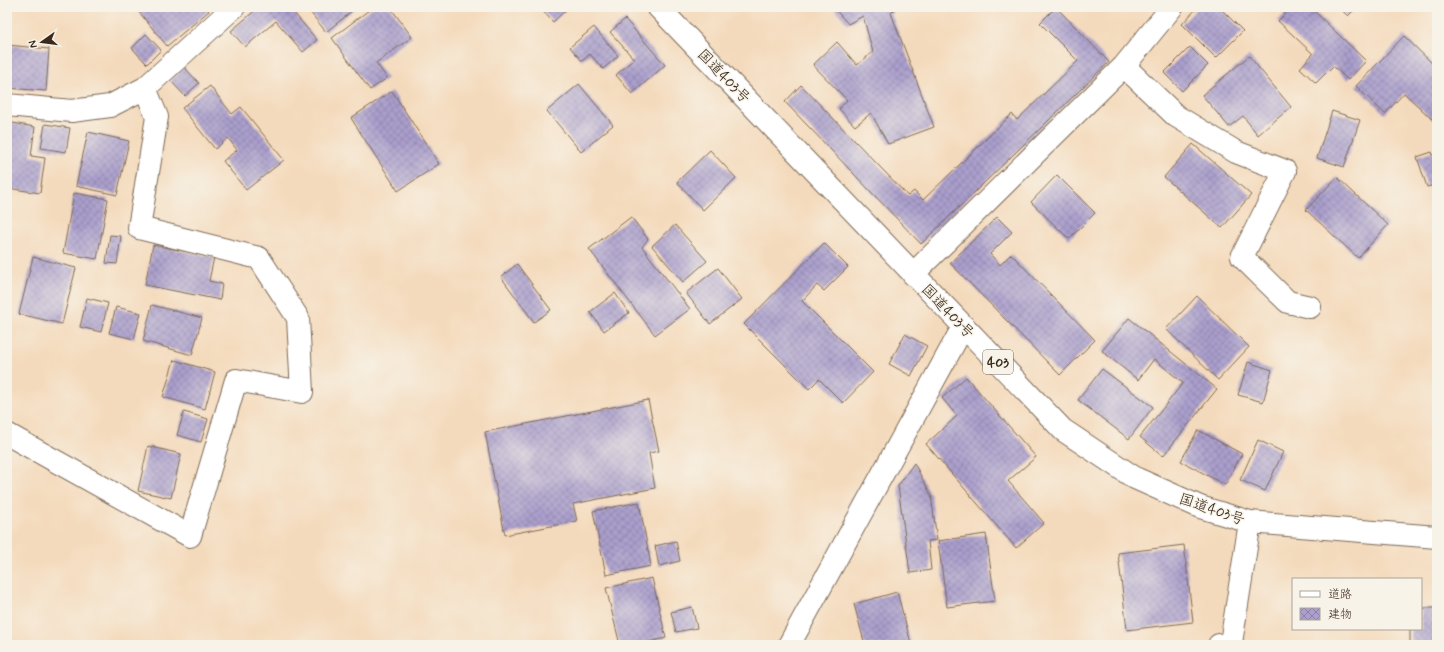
<svg xmlns="http://www.w3.org/2000/svg" width="1444" height="652" font-family="Mynerve,'Klee One',sans-serif">
  <style>
    .building { fill: url(#building-cross-hatch) }
    .lines { fill: none; stroke-linecap: round; stroke-linejoin: round }
    .minor-casing { stroke: #7c6855; stroke-width: 24 }
    .trunk-casing { stroke: #7c6855; stroke-width: 24 }
    .minor { stroke: #fff; stroke-width: 22 }
    .trunk { stroke: #fff; stroke-width: 22 }
    .labels { text-anchor: middle; stroke-width: 3; stroke-linejoin: round; paint-order: stroke }
    .shield { fill: #f7f3e8; stroke: #73665b; stroke-width: 1 }
    .shield-label { font-size: 14px; font-weight: bold; fill: #3b2a1e }
    .street-label { font-size: 15px; fill: #3b2a1e; stroke: #f7f3e8 }
  </style>
  <defs>
    <pattern id="building-cross-hatch" width="8" height="8" patternUnits="userSpaceOnUse"><rect width="8" height="8" fill="#aa9fcd"/><path d="M0 0l8 8M0 8l8-8" fill="none" stroke="#8c82a6"/></pattern>
  </defs>
  <rect width="100%" height="100%" fill="#f7f3e8"/>
  <filter id="ink" filterUnits="userSpaceOnUse"><feTurbulence type="fractalNoise" baseFrequency=".025" numOctaves="2"/><feDisplacementMap in="SourceGraphic" scale="8" xChannelSelector="R" yChannelSelector="G"/><feConvolveMatrix kernelMatrix="1 2 1 2 8 2 1 2 1" color-interpolation-filters="sRGB"/></filter>
  <filter id="wash" filterUnits="userSpaceOnUse"><feTurbulence type="fractalNoise" baseFrequency=".012" numOctaves="4" result="noise"/><feDisplacementMap in="SourceGraphic" scale="16" xChannelSelector="R" yChannelSelector="G"/><feGaussianBlur stdDeviation="0.9" result="paint"/><feColorMatrix in="noise" values="0 0 0 0 0 0 0 0 0 0 0 0 0 0 0 0 0 1.4 0 .05"/><feComposite in="paint" operator="in"/></filter>
  <g filter="url(#wash)">
    <rect width="100%" height="100%" fill="#f4dabc"/>
    <g id="blocks">
      <path class="building" d="M 135,7 L 205,7 L 209,11 L 167,46 Z
        M 259,7 L 289,7 L 317,40 L 303,52 L 276,21 L 245,47 L 231,31 Z
        M 306,7 L 357,7 L 326,32 Z
        M 373,7 L 390,7 L 412,37 L 376,63 L 387,78 L 370,90 L 332,38 Z
        M 539,7 L 569,7 L 553,22 Z
        M 833,7 L 897,7 L 891,13 L 934,127 L 888,144 L 871,113 L 855,126 L 839,109 L 847,100 L 813,65 L 837,42 L 857,65 L 873,52 L 863,16 L 848,24 Z
        M 1056,7 L 1109,62 L 921,244 L 785,102 L 801,85 L 908,196 L 914,191 L 923,200 L 1012,114 L 1017,120 L 1078,61 L 1040,23 Z
        M 1198,7 L 1219,7 L 1243,31 L 1216,58 L 1182,24 Z
        M 1291,7 L 1310,7 L 1366,61 L 1348,80 L 1333,66 L 1316,83 L 1300,68 L 1313,54 L 1278,21 Z
        M 1338,7 L 1357,7 L 1348,16 Z
        M 625,19 L 665,65 L 632,94 L 616,75 L 634,59 L 610,32 Z
        M 594,27 L 618,56 L 603,69 L 590,54 L 582,61 L 570,47 Z
        M 146,34 L 161,50 L 147,64 L 132,48 Z
        M 1404,36 L 1437,68 L 1437,120 L 1435,122 L 1404,93 L 1385,114 L 1356,86 Z
        M 7,45 L 49,49 L 46,91 L 7,88 Z
        M 1190,47 L 1208,65 L 1182,91 L 1164,73 Z
        M 1249,56 L 1291,107 L 1258,135 L 1243,116 L 1229,127 L 1202,95 Z
        M 184,67 L 199,83 L 185,96 L 170,80 Z
        M 579,84 L 613,125 L 581,152 L 547,111 Z
        M 210,86 L 232,114 L 241,107 L 284,160 L 246,190 L 223,161 L 237,150 L 228,138 L 215,149 L 182,108 Z
        M 392,91 L 439,164 L 398,191 L 351,118 Z
        M 1332,111 L 1360,120 L 1344,167 L 1317,158 Z
        M 7,122 L 35,127 L 31,156 L 45,158 L 40,193 L 7,188 Z
        M 45,124 L 70,128 L 66,152 L 41,148 Z
        M 88,132 L 129,141 L 117,195 L 76,186 Z
        M 1193,144 L 1251,195 L 1222,228 L 1164,177 Z
        M 710,150 L 736,178 L 703,210 L 677,182 Z
        M 1432,152 L 1437,168 L 1437,184 L 1427,187 L 1417,157 Z
        M 1057,175 L 1095,213 L 1069,239 L 1031,202 Z
        M 1337,177 L 1388,225 L 1358,258 L 1306,210 Z
        M 74,193 L 108,199 L 97,259 L 63,253 Z
        M 631,217 L 648,239 L 642,247 L 690,309 L 655,335 L 589,249 Z
        M 997,217 L 1012,232 L 990,254 L 1000,265 L 1011,254 L 1095,340 L 1060,375 L 950,263 Z
        M 675,225 L 707,261 L 683,282 L 652,246 Z
        M 110,235 L 121,236 L 117,264 L 106,263 Z
        M 824,243 L 848,267 L 824,291 L 817,285 L 802,301 L 873,372 L 843,403 L 819,379 L 809,389 L 744,324 Z
        M 153,245 L 214,257 L 209,281 L 222,284 L 220,300 L 145,285 Z
        M 33,257 L 76,268 L 62,324 L 19,314 Z
        M 517,264 L 551,310 L 534,322 L 501,277 Z
        M 718,268 L 742,299 L 710,324 L 686,293 Z
        M 615,293 L 629,313 L 604,331 L 590,312 Z
        M 1197,296 L 1249,347 L 1218,380 L 1166,329 Z
        M 87,298 L 108,303 L 101,332 L 80,327 Z
        M 152,305 L 202,318 L 192,355 L 143,341 Z
        M 116,307 L 141,313 L 134,339 L 109,333 Z
        M 1129,318 L 1217,389 L 1163,456 L 1140,437 L 1183,383 L 1154,359 L 1138,380 L 1102,351 Z
        M 905,334 L 927,346 L 911,376 L 889,364 Z
        M 174,360 L 215,372 L 205,409 L 163,397 Z
        M 1248,362 L 1272,370 L 1263,402 L 1238,395 Z
        M 1102,369 L 1153,407 L 1129,439 L 1078,400 Z
        M 966,377 L 1036,457 L 1008,481 L 1044,523 L 1016,548 L 926,444 L 957,416 L 942,398 Z
        M 648,400 L 659,451 L 649,453 L 655,488 L 573,504 L 577,521 L 505,535 L 485,432 Z
        M 184,412 L 208,419 L 201,442 L 177,435 Z
        M 1198,430 L 1242,454 L 1225,485 L 1181,461 Z
        M 1258,440 L 1283,452 L 1265,491 L 1240,480 Z
        M 148,446 L 181,454 L 171,498 L 138,491 Z
        M 914,463 L 931,495 L 937,540 L 928,541 L 931,570 L 910,573 L 898,486 Z
        M 639,502 L 651,566 L 606,575 L 593,511 Z
        M 986,534 L 995,601 L 947,607 L 938,541 Z
        M 676,541 L 680,561 L 659,566 L 655,546 Z
        M 1184,545 L 1193,622 L 1127,630 L 1118,553 Z
        M 652,578 L 666,638 L 635,645 L 620,645 L 606,588 Z
        M 897,592 L 911,643 L 903,645 L 865,645 L 854,604 Z
        M 692,607 L 697,628 L 676,632 L 671,612 Z
        M 1421,608 L 1437,608 L 1437,645 L 1410,645 L 1410,629 L 1421,629 Z"/>
    </g>
  </g>
  <g filter="url(#ink)">
    <use href="#blocks" fill-opacity="0" stroke="#7c6855" stroke-width="1"/>
    <g class="lines">
      <g class="minor-casing">
        <path id="minor" d="M 1124,66 L 1176,116 L 1236,152 L 1285,171 L 1242,257 L 1288,302 L 1310,307
          M 7,105 L 72,111 L 110,106 L 145,88 L 234,7
          M 913,274 L 1124,66 L 1172,7
          M 7,434 L 190,536 L 236,380 L 302,392 L 298,318 L 259,258 L 139,228 L 157,117 L 145,88
          M 789,645 L 963,327
          M 1219,645 L 1231,643 L 1250,522"/>
      </g>
      <g class="trunk-casing">
        <path id="trunk" d="M 658,7 L 1063,430 L 1135,478 L 1200,507 L 1250,522 L 1437,537"/>
      </g>
      <use href="#minor" class="minor"/>
      <use href="#trunk" class="trunk"/>
    </g>
  </g>
  <g class="labels">
    <rect class="shield" x="983" y="350" width="30" height="24" rx="3"/>
    <g class="shield-label">
      <text x="998" y="367">403</text>
    </g>
    <g class="street-label">
      <text transform="translate(724 76) rotate(46)" y="5">国道403号</text>
      <text transform="translate(948 311) rotate(46)" y="5">国道403号</text>
      <text transform="translate(1212 509) rotate(19)" y="5">国道403号</text>
    </g>
  </g>
  <rect width="1444" height="652" fill="none" stroke="#f7f3e8" stroke-width="24"/>
  <rect x="1292" y="578" width="130" height="52" fill="#f7f3e8" stroke="#aca397"/>
  <rect x="1300" y="591" width="20" height="6" fill="#ffffff" stroke="#aca397"/>
  <text x="1328" y="598" font-size="12" fill="#3b2a1e">道路</text>
  <rect x="1300" y="608" width="20" height="12" fill="url(#building-cross-hatch)" stroke="#aca397"/>
  <text x="1328" y="618" font-size="12" fill="#3b2a1e">建物</text>
  <g transform="translate(42 42) rotate(256)" stroke="#f7f3e8" stroke-width="3" paint-order="stroke">
  <path d="M0-3L7 15L0 10L-7 15Z" fill="#3b2a1e"/>
  <text y="-6" font-size="11" font-weight="bold" text-anchor="middle" fill="#3b2a1e">N</text>
  </g>
</svg>
